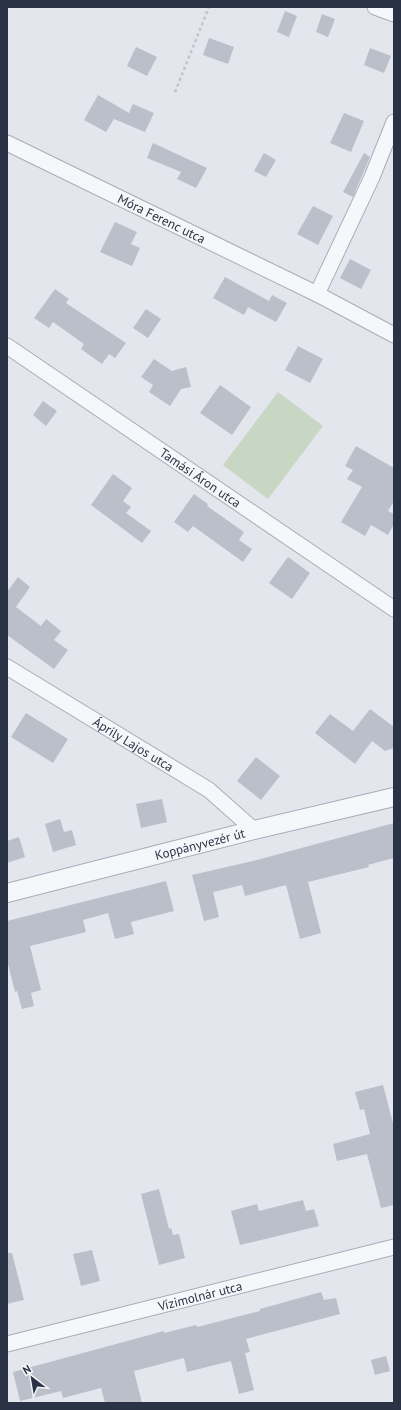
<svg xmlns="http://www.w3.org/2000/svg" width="401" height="1410" font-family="'PT Sans',sans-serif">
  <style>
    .green { fill: #c8d6c4 }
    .building { fill: #babfca }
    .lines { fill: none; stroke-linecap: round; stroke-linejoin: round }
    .minor-casing { stroke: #a8adb7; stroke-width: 17 }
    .tertiary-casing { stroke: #a8adb7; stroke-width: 20 }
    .path { stroke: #c1c4cb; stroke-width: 2.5; stroke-dasharray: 3 3; stroke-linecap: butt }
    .minor { stroke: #f6f7fa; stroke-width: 15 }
    .tertiary { stroke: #f6f7fa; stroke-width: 18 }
    .labels { text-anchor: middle; stroke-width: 3; stroke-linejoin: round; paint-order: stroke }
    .street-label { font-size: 13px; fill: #2a3345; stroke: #f3f5f9 }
  </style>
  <rect width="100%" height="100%" fill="#e3e6ec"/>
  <path class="green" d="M 278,392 L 323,426 L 268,499 L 223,465 Z"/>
  <path class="building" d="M 285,11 L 297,16 L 289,37 L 277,32 Z
    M 322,14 L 335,19 L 328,37 L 316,32 Z
    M 209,38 L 234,47 L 228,64 L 203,55 Z
    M 136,47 L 157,57 L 147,76 L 127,66 Z
    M 370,48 L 391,56 L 384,73 L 364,65 Z
    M 98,95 L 129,113 L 133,104 L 154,113 L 145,132 L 114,119 L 106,132 L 84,120 Z
    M 344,113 L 364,121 L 351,152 L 330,143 Z
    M 153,143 L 207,168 L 196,188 L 177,179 L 181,172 L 147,158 Z
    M 264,153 L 276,160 L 266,177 L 254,171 Z
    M 364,153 L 370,157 L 353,197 L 343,192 Z
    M 313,206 L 333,216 L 318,245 L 297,234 Z
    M 115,222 L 137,232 L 131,244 L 140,248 L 132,266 L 100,252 Z
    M 350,259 L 371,270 L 361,289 L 340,278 Z
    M 225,277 L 269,301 L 272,295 L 287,303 L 276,322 L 248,307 L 244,315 L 213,298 Z
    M 55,289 L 69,299 L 66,303 L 126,343 L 115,358 L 109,354 L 102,364 L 81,349 L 84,344 L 53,322 L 49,328 L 34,318 Z
    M 146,309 L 161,319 L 148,338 L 133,328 Z
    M 298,346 L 323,359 L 310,383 L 285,370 Z
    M 154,359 L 172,371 L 186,367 L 191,387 L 181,389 L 170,406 L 149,392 L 153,385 L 141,377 Z
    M 220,385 L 251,407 L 232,435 L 200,413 Z
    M 43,401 L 57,411 L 46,426 L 33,415 Z
    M 356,446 L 394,468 L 394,501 L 388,511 L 394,514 L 394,524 L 388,535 L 371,525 L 365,536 L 341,522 L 362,487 L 347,479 L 353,470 L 345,466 Z
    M 113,474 L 132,488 L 123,501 L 131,507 L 126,513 L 151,531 L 142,543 L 91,505 Z
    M 194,494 L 208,504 L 207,506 L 244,532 L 239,540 L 252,549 L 243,562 L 193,526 L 188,532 L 174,522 Z
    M 288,557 L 310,573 L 292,599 L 269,583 Z
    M 18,577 L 30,587 L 16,607 L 41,626 L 46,619 L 61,631 L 54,640 L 68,650 L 54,669 L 7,635 L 7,592 Z
    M 370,709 L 394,727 L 394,748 L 385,751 L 372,741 L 355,764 L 315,733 L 330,714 L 353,731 Z
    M 26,713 L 68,739 L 53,763 L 11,737 Z
    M 256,757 L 280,776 L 261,800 L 237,781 Z
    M 162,799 L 167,822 L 141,828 L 136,804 Z
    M 60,819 L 64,832 L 72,830 L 76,845 L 53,852 L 45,824 Z
    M 394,823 L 394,858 L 368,865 L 369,867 L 308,882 L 321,933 L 300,939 L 286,885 L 245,896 L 242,885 L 213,892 L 219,917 L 204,921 L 192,875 L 257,860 Z
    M 19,837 L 25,857 L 7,863 L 7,841 Z
    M 166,881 L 174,911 L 131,922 L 134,934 L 115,939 L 108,913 L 83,920 L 86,932 L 30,946 L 41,990 L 31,993 L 34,1006 L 22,1009 L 17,991 L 15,992 L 7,960 L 7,921 Z
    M 383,1085 L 394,1127 L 394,1205 L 381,1208 L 367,1154 L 337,1161 L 333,1144 L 370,1134 L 364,1109 L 360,1110 L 355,1092 Z
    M 159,1189 L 169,1229 L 171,1228 L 173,1235 L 179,1234 L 185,1258 L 159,1265 L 141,1194 Z
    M 303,1200 L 306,1211 L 314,1209 L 319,1226 L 240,1245 L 231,1211 L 257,1204 L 259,1211 Z
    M 92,1250 L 100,1281 L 81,1286 L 73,1254 Z
    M 7,1253 L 12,1253 L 24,1300 L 7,1304 Z
    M 321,1292 L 324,1300 L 336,1298 L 340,1314 L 246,1339 L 250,1352 L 245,1353 L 254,1390 L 239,1394 L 231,1361 L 187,1372 L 184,1358 L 134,1371 L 142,1403 L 105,1403 L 101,1388 L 63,1398 L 61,1391 L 20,1401 L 13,1372 L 164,1331 L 164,1333 L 196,1325 L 197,1327 L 260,1311 L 260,1309 Z
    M 386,1356 L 390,1371 L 375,1375 L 371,1360 Z"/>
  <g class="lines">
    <g class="minor-casing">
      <g id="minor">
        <path d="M 375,7 L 394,14"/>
        <path id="s1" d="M 7,143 L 317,294 L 394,335"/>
        <path d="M 317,294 L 372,177 L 394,122"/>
        <path id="s2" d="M 7,346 L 394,609"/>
        <path id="s3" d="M 7,667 L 209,790 L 254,830"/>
        <path id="s4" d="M 7,1344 L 394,1247"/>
      </g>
    </g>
    <g class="tertiary-casing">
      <g id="tertiary">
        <path id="s5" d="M 7,893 L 254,830 L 394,797"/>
      </g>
    </g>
    <path class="path" d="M 175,92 L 209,7"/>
    <use href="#minor" class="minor"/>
    <use href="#tertiary" class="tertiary"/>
  </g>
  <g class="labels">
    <g class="street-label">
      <text dy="5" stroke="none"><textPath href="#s1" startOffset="172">Móra Ferenc utca</textPath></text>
      <text dy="5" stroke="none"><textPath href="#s2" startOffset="234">Tamási Áron utca</textPath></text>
      <text dy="5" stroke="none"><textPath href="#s3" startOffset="148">Áprily Lajos utca</textPath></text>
      <text dy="5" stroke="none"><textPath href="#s5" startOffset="199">Koppányvezér út</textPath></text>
      <text dy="5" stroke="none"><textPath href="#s4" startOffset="199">Vízimolnár utca</textPath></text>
    </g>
  </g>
  <rect width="401" height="1410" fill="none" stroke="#2a3345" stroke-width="16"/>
  <g transform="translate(32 1378) rotate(329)" stroke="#f3f5f9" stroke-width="3" paint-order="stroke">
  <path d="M0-3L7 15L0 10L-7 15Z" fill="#2a3345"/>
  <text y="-6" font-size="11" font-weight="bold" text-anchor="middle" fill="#2a3345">N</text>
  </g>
</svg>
